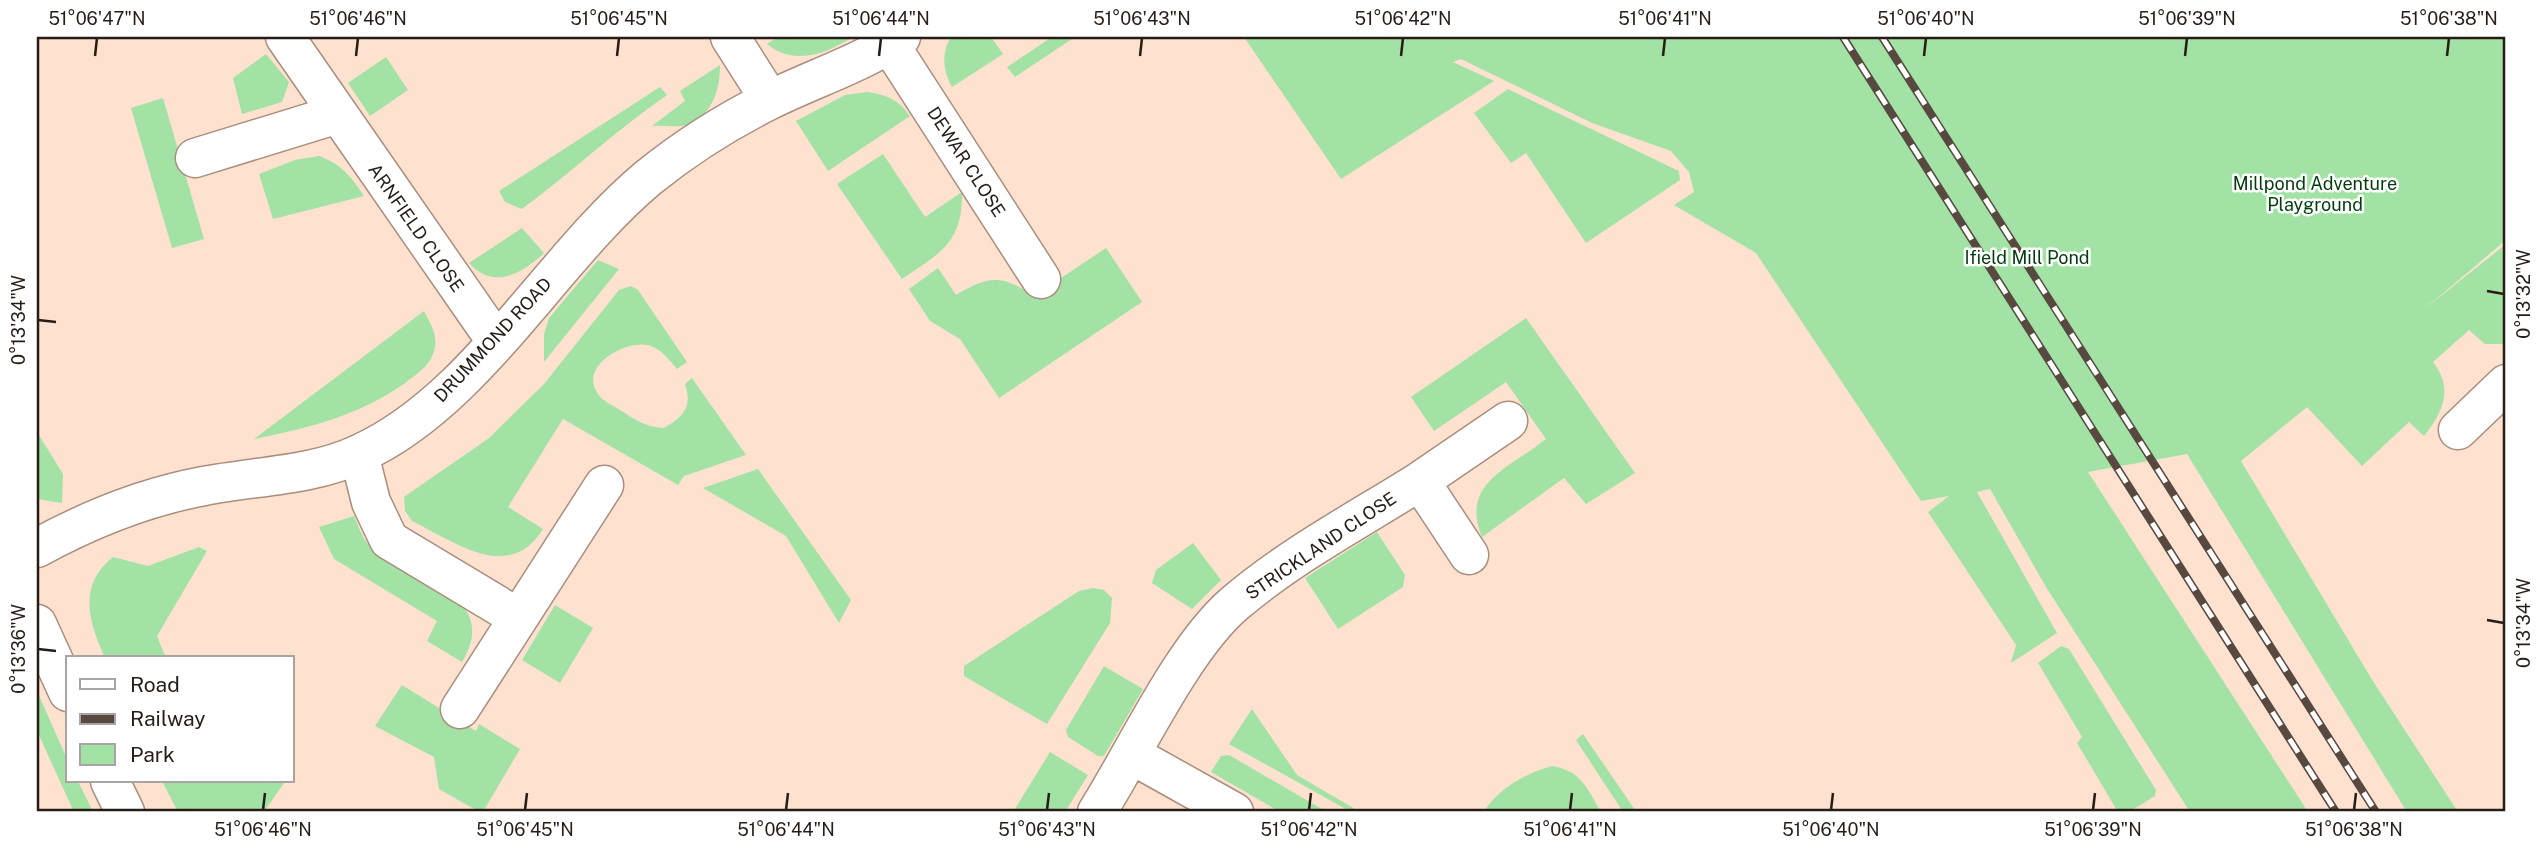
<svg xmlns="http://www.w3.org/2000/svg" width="2543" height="849" font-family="'Public Sans',sans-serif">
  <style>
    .green { fill: #a2e2a4 }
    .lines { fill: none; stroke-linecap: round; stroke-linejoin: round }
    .minor-casing { stroke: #a98e7e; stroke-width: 41 }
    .tertiary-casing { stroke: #a98e7e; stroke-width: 41 }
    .minor { stroke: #fff; stroke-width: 38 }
    .tertiary { stroke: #fff; stroke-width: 38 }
    .rail-casing { stroke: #574840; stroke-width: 8 }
    .rail { stroke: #fff; stroke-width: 5; stroke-dasharray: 16; stroke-linecap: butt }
    .ticks { fill: none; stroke: #271c16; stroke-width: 2.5 }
    .labels { text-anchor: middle; stroke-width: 5; stroke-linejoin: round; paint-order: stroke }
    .street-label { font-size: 18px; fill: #271c16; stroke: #fff }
    .park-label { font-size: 18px; fill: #023d0d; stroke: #fff }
    .neatline { fill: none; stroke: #271c16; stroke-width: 2.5 }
    .ticks-label { font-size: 18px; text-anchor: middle; fill: #271c16 }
  </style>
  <rect width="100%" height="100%" fill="#fee1cf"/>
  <path class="green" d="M 778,37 L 853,37 C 826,54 794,66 767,44 Z
    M 951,37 L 991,37 L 1003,54 L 952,87 C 943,71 941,53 951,37 Z
    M 1052,37 L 1075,37 L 1015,77 L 1007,67 Z
    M 1244,37 L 2506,37 L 2506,240 L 2422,311 L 2506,244 L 2506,344 L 2485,344 L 2469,330 L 2433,362 C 2454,389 2443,412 2424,436 L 2409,422 L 2362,466 L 2307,407 L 2241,461 L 2371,678 L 2458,812 L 2407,812 L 2187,454 L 2088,472 L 2308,812 L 2190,812 L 2046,587 L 1990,489 L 1977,492 L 2057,633 L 2011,663 L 2016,645 L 1928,512 L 1949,496 L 1921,501 L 1756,253 L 1674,205 L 1694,192 L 1689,172 L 1671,151 L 1592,123 L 1461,59 L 1453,62 L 1494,81 L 1341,179 Z
    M 266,54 L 289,82 L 282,102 L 242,114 L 233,78 Z
    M 386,57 L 408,90 L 370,116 L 348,83 Z
    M 720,65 C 720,89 713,116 686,125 C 677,128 662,125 652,126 L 685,101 L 680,91 Z
    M 660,87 L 667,95 C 616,130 572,172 522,209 L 505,202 L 499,191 Z
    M 1508,89 L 1679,171 L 1680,180 L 1586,243 L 1526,153 L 1511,163 L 1474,113 Z
    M 867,92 C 887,95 898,99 910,116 L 828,171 L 796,121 L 845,95 Z
    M 163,98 L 204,239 L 172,248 L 131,108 Z
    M 883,154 L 925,217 L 962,192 C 963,243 940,253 902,279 L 837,184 Z
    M 319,156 C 341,164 351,176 364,196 L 273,219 L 259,174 L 295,160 Z
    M 522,228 L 544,253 C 522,274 493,290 469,263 Z
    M 1106,248 L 1142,302 L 999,398 L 960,339 L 930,321 L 909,289 L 938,268 L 956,295 C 988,276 1001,274 1034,296 Z
    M 598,260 L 619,269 L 544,362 L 544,334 L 549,318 Z
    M 631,286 L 638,290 L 687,362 L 677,369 C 668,359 662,349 648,345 C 625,340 578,366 598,394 C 602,401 614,406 620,410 C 636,420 645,427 664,428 C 683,417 693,407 685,384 L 692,378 L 746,455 L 684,476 L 678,485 L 563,419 L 508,507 L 543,529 C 509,584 455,542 412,521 L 405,511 L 404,497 L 489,438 L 544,384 L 619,290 Z
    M 424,311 C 430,323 437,333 435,347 C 432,365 419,372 405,383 C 358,416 309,428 254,439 Z
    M 1526,318 L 1635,473 L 1586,504 L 1564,478 L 1482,537 C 1459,482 1512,467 1546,439 L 1506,382 L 1434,431 L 1411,397 Z
    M 37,432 L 63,474 L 62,503 L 37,499 Z
    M 758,469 L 851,600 L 839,623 L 786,536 L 703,488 Z
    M 354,516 C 358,525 362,538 369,545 C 401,584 505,589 462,662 L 427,641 L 437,621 L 334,559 L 319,527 Z
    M 1377,532 L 1405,575 L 1403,587 L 1338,629 L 1305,578 Z
    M 1193,543 L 1221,580 L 1192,609 L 1152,583 L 1156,570 Z
    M 199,547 L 207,551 L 157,636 L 166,658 L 105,658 C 89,622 77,586 113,557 L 148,566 Z
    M 1093,588 L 1104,590 L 1112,598 L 1110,623 L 1047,724 L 964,676 L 964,666 L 1079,591 Z
    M 555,605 L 593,628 L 560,683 L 522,660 Z
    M 2061,646 L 2069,649 L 2156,790 L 2155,796 L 2129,812 L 2118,812 L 2077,743 L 2082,737 L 2038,663 Z
    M 1104,666 L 1143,689 L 1104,756 L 1098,756 L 1068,737 L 1066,730 Z
    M 402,685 L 476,731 L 479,724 L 520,749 L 484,810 L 476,810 L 439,789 L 434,757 L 375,726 Z
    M 37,691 L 68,761 L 68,781 L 78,781 L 93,812 L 74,812 L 37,731 Z
    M 1252,709 L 1297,775 L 1360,812 L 1351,812 L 1229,744 Z
    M 1583,734 L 1633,807 L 1637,812 L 1623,812 L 1576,740 Z
    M 1050,752 L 1088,775 L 1065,812 L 1013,812 Z
    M 1229,755 L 1327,812 L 1280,812 L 1211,772 L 1221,756 Z
    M 1553,766 C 1582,772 1587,788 1601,812 L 1484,812 C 1496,790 1529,771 1553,766 Z
    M 162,781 L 281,781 L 284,783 L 264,812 L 178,812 Z"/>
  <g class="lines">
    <g class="minor-casing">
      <path id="minor" d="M 285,37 L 496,341
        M 730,37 L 770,100
        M 890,45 L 1041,279
        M 195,158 L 338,114
        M 2458,430 L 2506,384
        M 359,454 L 371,502 L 389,540 L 517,617
        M 37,548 C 90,519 145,497 204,486 C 255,476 312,476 359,454 C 475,402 551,259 648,178 C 685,148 726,122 768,101 C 812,79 860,64 901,37
        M 1469,555 L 1420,481 L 1508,421
        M 460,709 L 604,485
        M 1132,755 L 1234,812
        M 1097,812 C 1135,752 1182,649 1234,604 C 1290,556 1358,520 1420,481"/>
    </g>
    <g class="tertiary-casing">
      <path id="tertiary" d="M 37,624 L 68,692
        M 110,781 L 125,812"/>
    </g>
    <use href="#minor" class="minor"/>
    <use href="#tertiary" class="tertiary"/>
    <g class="rail-casing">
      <path id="rail" d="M 1843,37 L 2336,812
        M 1882,37 L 2376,812"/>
    </g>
    <use href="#rail" class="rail"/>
  </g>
  <path class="ticks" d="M 95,56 L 97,38M 356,56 L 358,38M 617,56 L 619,38M 879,56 L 881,38M 1140,56 L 1142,38M 1401,56 L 1403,38M 1663,56 L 1665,38M 1924,56 L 1926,38M 2185,56 L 2187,38M 2447,56 L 2449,38M 2487,291 L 2504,294M 38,320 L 56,322M 2487,620 L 2504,623M 38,649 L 56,651M 263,810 L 265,793M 525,810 L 527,793M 786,810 L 788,793M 1047,810 L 1049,793M 1309,810 L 1311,793M 1570,810 L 1572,793M 1831,810 L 1833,793M 2093,810 L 2095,793M 2354,810 L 2356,793"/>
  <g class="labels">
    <g class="street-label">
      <text transform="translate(966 162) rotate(57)" y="6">DEWAR CLOSE</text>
      <text transform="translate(416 228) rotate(55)" y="6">ARNFIELD CLOSE</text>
      <text transform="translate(493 340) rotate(-47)" y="6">DRUMMOND ROAD</text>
      <text transform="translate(1321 546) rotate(-34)" y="6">STRICKLAND CLOSE</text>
    </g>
    <g class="park-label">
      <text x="2315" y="190">Millpond Adventure<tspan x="2315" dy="21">Playground</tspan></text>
      <text x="2027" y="264">Ifield Mill Pond</text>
    </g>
  </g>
  <rect width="2543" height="849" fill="none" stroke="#ffffff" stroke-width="77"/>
  <rect x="66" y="656" width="228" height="126" fill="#ffffff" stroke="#a9a4a2" stroke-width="2"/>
  <rect x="80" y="679" width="35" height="10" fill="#ffffff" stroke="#a9a4a2" stroke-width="2"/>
  <text x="130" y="692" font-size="21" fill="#271c16">Road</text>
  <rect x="80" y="714" width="35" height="10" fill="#574840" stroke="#a9a4a2" stroke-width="2"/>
  <text x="130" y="726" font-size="21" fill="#271c16">Railway</text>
  <rect x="80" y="744" width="35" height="21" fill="#a2e2a4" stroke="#a9a4a2" stroke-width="2"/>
  <text x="130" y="762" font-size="21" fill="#271c16">Park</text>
  <rect x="38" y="38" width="2466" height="772" class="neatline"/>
  <g class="ticks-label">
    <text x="97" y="25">51°06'47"N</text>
    <text x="358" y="25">51°06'46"N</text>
    <text x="619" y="25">51°06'45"N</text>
    <text x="881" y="25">51°06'44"N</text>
    <text x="1142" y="25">51°06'43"N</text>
    <text x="1403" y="25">51°06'42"N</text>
    <text x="1665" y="25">51°06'41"N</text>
    <text x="1926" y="25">51°06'40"N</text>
    <text x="2187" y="25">51°06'39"N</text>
    <text x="2449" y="25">51°06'38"N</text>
    <text transform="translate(2524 294) rotate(-90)" y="6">0°13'32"W</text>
    <text transform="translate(19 320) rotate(-90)" y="6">0°13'34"W</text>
    <text transform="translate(2524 623) rotate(-90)" y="6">0°13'34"W</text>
    <text transform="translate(19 649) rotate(-90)" y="6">0°13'36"W</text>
    <text x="263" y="836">51°06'46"N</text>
    <text x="525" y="836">51°06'45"N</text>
    <text x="786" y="836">51°06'44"N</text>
    <text x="1047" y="836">51°06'43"N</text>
    <text x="1309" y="836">51°06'42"N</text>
    <text x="1570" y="836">51°06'41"N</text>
    <text x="1831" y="836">51°06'40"N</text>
    <text x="2093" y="836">51°06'39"N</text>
    <text x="2354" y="836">51°06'38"N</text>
  </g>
</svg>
